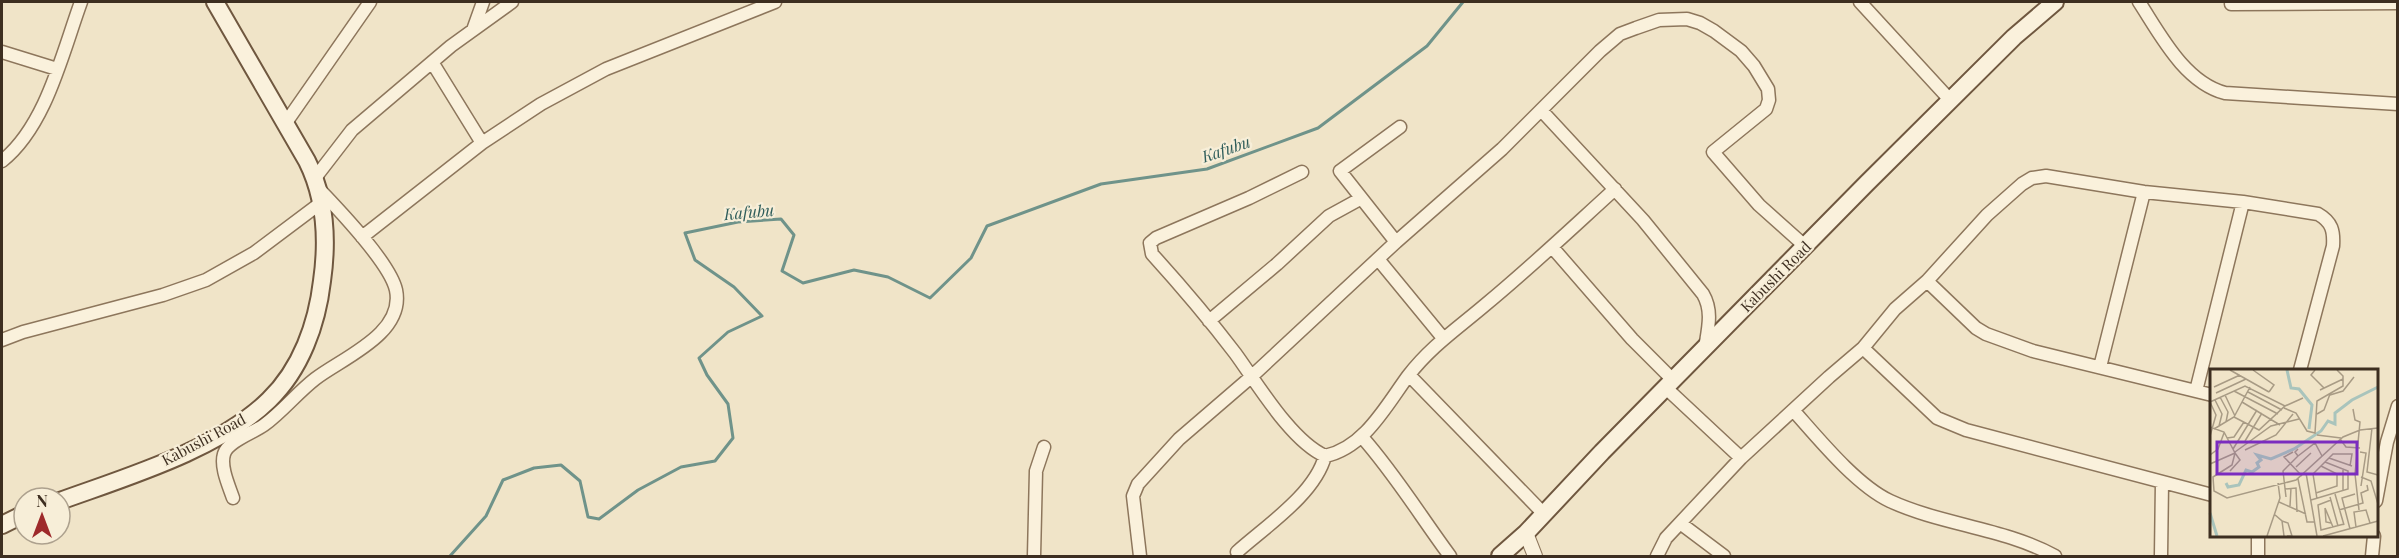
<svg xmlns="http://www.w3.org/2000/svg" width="2399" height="558" font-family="'Playfair Display',serif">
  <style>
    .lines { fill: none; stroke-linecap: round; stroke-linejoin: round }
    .stream { stroke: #6f938a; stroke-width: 3 }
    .minor-casing { stroke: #8d765c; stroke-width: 15 }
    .tertiary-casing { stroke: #8d765c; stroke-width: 16 }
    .secondary-casing { stroke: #6f573f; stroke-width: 20 }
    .minor { stroke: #faf1dc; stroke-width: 12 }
    .tertiary { stroke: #faf1dc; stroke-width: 14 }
    .secondary { stroke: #faf1dc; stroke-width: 16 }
    .labels { text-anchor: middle; stroke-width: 4.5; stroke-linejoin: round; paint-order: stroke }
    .street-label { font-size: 15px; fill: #3d2e20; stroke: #f7eed8 }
    .water-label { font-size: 16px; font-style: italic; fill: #2f5d5a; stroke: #f7eed8 }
    .inset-river { fill: none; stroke: #a9c4bc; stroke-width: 3 }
    .inset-road { fill: none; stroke: #a89b85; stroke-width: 1.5 }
    .view { fill: #7b2cbf; fill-opacity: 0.15; stroke: #7b2cbf; stroke-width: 3 }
    .inset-edge { fill: none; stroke: #3d2e20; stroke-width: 3 }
  </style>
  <rect width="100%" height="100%" fill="#f0e4c8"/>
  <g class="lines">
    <path class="stream" d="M 450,556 L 486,516 L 503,480 L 534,468 L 561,465 L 580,481 L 588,517 L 599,519 L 638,490 L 681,467 L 715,461 L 733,438 L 728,404 L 707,375 L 699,358 L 728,332 L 762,316 L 734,287 L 695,260 L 685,233 L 738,222 L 781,219 L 794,235 L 782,271 L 803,283 L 854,270 L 888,277 L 930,298 L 971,258 L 987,226 L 1101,184 L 1207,169 L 1318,128 L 1427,46 L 1463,2"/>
    <g class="minor-casing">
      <path id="minor" d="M 1860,2 L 1951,101
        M 2139,2 C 2160,34 2184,82 2225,93 L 2398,104
        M 2231,4 L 2398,3
        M 473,30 L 483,2
        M 2,52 L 57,69
        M 1541,110 L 1643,220 L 1703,294 C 1713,311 1708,329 1705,348
        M 285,124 L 370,2
        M 482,143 L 541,104 L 606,69 L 775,2
        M 2,161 C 46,126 62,54 81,2
        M 1302,172 L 1249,198 L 1156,238 L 1150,243 L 1152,254 C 1181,286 1209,319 1235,353 C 1257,383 1291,441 1325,456 C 1364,448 1386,406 1408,376 C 1430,347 1458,328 1485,305 C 1530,268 1572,228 1615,189
        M 315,178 L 352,130 L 451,46 L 512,2
        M 362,237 L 482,143 L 432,62
        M 1396,242 L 1502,149 L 1600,51 L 1620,34 L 1636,28 L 1659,20 L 1687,19 L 1700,23 L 1714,31 L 1741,51 L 1754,66 L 1768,89 L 1769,100 L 1766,109 L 1713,152 L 1759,205 L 1806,247
        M 1552,247 L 1632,339 L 1673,380
        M 1378,259 L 1443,338
        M 1927,281 L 1976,328 L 1986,334 L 2033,351 L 2212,395
        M 1209,321 L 1277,264 L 1329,216 L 1360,199
        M 2,340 L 23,332 L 163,295 L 206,280 L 254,253 L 322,202
        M 1863,348 L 1937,418 L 1966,430 L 2212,495
        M 2100,367 L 2144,192
        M 1409,375 L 1543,513
        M 1666,388 L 1741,458
        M 2196,391 L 2243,202
        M 1793,410 C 1818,438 1856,485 1890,501 C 1942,525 2004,528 2055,556
        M 1362,437 C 1395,474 1421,517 1450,556
        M 233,498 C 229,486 220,467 224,454 C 228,441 253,433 264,425 C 282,412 297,393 315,379 C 342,358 405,334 396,290 C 390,263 339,210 319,189
        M 2376,501 L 2387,442 L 2398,406
        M 1680,523 L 1724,556
        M 2258,536 L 2258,556
        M 1237,552 C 1266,526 1315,494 1325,456
        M 1034,556 L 1036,471 L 1044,447
        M 1140,556 L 1133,496 L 1138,484 L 1179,439 L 1251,377 L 1396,242 L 1340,171 L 1400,127
        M 1657,556 L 1666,538 L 1741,458 L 1829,377 L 1863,348 L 1895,309 L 1927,281 L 1987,215 L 2022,184 L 2032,178 L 2046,176 L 2144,192 L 2243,202 L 2318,214 C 2332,222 2334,231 2333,246 L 2300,370
        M 2161,556 L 2162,482
        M 2372,556 L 2374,536"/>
    </g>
    <g class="tertiary-casing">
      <path id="tertiary" d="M 1526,533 L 1535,556"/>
    </g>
    <g class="secondary-casing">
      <path id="secondary" d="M 60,501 C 126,477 218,450 269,400 C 301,369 317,324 322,281 C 328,239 326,199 307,161 L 215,2
        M 2,525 L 24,514
        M 1500,556 L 1526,533 L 1602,452 L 1866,184 L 2014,37 L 2055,2"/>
    </g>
    <use href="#minor" class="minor"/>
    <use href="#tertiary" class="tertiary"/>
    <use href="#secondary" class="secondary"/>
  </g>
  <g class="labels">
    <g class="street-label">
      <text transform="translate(1776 277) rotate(-45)" y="5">Kabushi Road</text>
      <text transform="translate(204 440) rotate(-28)" y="5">Kabushi Road</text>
    </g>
    <g class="water-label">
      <text transform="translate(1226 149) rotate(-19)" y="6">Kafubu</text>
      <text transform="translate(749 212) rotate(-5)" y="6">Kafubu</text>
    </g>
  </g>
  <g transform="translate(2210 369)">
    <rect width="168" height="168" fill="#f0e4c8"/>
    <path class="inset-river" d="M 77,1 L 81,19 L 89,20 L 102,36 L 99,60M 16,114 L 18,118 L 29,116 L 36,101 L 42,103 L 49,98 L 47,94 L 51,91 L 47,86 L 61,90 L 84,80 L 111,62 L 118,52 L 125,55 L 125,44 L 142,31 L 168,18M 0,144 L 7,167"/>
    <path class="inset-road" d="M 20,1 L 59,23M 43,1 L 64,16 L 59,23M 105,1 L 101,6 L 114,19M 4,18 L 30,6M 110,21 L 133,10M 24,22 L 68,45M 38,23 L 72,41M 6,24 L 36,10M 15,26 L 25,47M 120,26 L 133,22 L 144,8M 10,28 L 18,43 L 16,53M 5,31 L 12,45 L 9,57M 0,33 L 35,17 L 75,37M 32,33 L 70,56M 74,39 L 86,44 L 97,62 L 105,64 L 107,32 L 133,17 L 133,7 L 127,1M 143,40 L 145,51 L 150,53 L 145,105 L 149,141M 107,45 L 114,41 L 120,25M 24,48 L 49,61 L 75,37 L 93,29M 0,58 L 14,63 L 25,84 L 22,96 L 3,108 L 4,122 L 17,129 L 86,111 L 133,68 L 150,61 L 168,59M 162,59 L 157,103 L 168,106M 4,60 L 24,48 L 40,18M 107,66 L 131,69M 0,67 L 6,46 L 0,33M 17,69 L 24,68 L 34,53M 130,70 L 136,78 L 150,79M 35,72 L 52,44M 23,80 L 47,41M 35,81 L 66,66 L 83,45M 25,83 L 61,57 L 89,50M 83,83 L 74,88 L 92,107M 150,83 L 156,84 L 151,117M 0,86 L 8,80 L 14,64M 88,87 L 105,74 L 112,87M 119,89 L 142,97M 0,95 L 25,84M 86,98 L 101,84M 20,102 L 30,91 L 25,84M 96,104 L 107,167M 151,108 L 161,112 L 168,135M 88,110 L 97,153 L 104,153M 75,120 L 86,119 L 87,143M 133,122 L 133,101M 106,124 L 127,117 L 127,105 L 111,97M 125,125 L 134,156M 76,128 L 73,102 L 88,87 L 85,83 L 88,80M 120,128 L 128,157M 107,130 L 103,105 L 123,85 L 142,85 L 140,97M 101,131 L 138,120 L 138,102 L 115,93M 121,131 L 108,136 L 111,161 L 134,155M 69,133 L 96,145M 80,137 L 81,119M 115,139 L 123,158M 115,139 L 116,153 L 121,154M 129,141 L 153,134 L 151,124 L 158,121 L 157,116M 64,145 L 72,152 L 74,167M 72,152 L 78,154 L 82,167 L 77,167M 146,158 L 144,143 L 156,141 L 160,154M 140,160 L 132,129 L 145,125M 57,167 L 70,129 L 68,114M 113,167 L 168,152"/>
    <path class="view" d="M 7,73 L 147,73 L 147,105 L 7,105 Z"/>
    <rect width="168" height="168" class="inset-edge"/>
  </g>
  <rect width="2399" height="558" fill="none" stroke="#3d2e20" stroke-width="6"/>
  <g transform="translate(42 516)"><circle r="28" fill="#f7eed8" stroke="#ada18e" stroke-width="1.5"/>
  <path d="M0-4.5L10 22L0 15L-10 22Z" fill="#9e2a2b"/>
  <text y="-9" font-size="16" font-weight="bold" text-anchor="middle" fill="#3d2e20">N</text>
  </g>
</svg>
